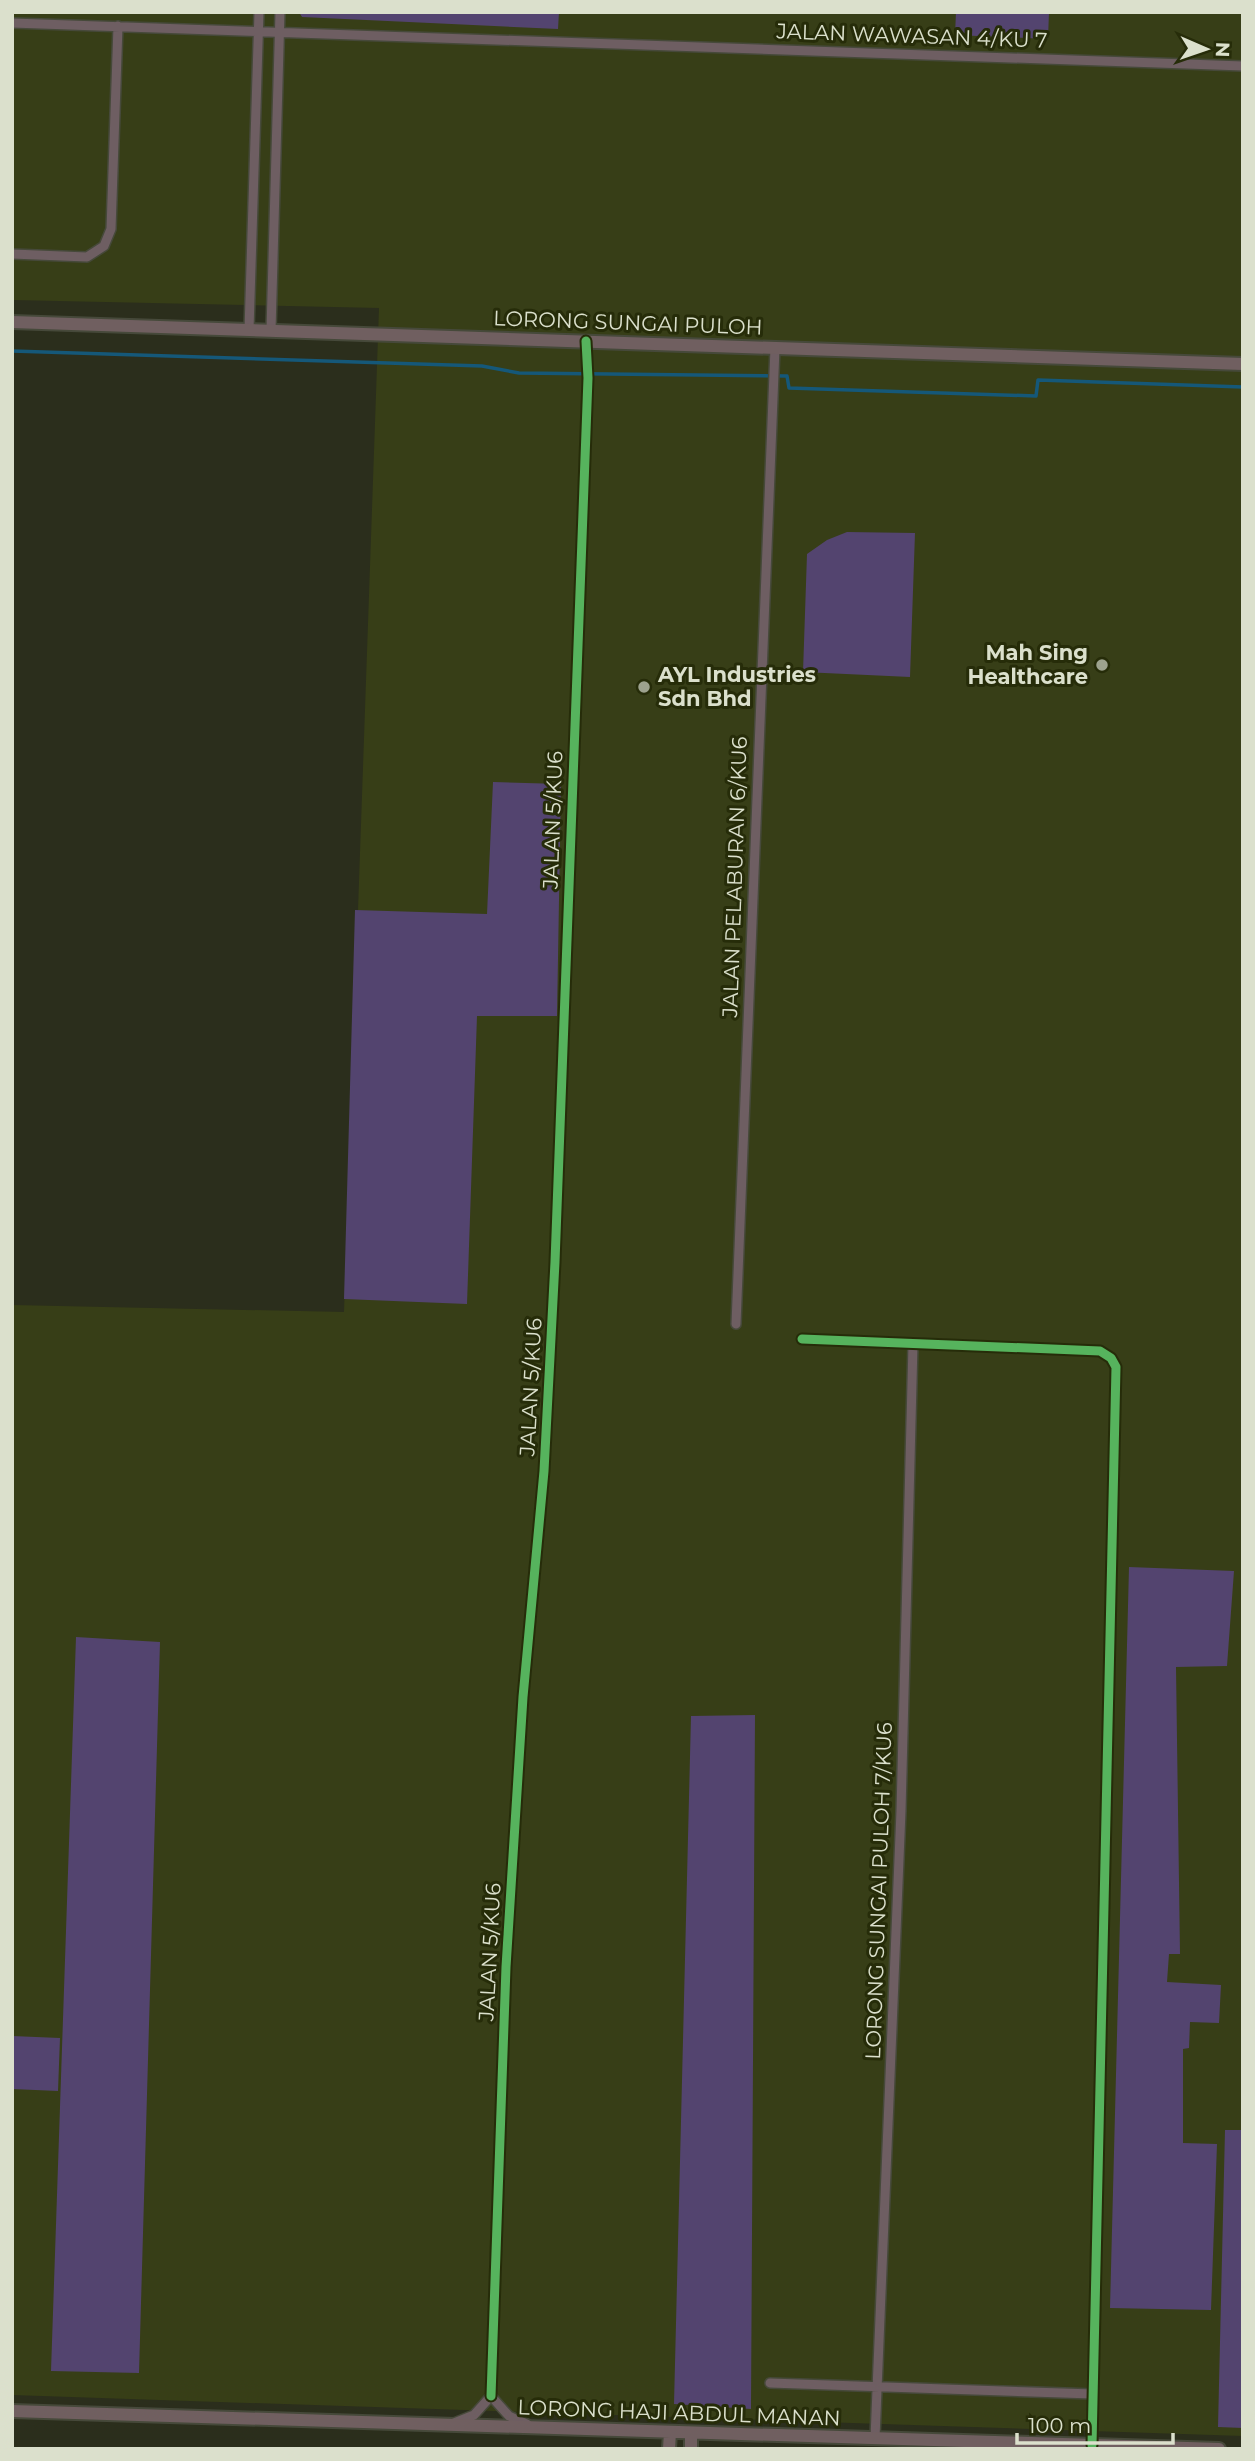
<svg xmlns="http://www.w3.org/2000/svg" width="1255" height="2461" font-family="Montserrat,sans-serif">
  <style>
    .built { fill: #373e17 }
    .green { fill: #53446f }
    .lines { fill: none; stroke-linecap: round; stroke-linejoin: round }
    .stream { stroke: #155879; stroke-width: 3.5 }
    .street-casing { stroke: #46493a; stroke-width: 12 }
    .secondary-casing { stroke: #46493a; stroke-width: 16 }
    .street { stroke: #6e5e62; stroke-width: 9 }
    .secondary { stroke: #705f60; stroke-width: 12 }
    .cycleway-casing { stroke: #262c09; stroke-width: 13 }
    .cycleway { stroke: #56b35d; stroke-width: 9 }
    .poi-dot { fill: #9da28e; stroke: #262c09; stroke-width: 2.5 }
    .labels { text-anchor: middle; stroke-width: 6; stroke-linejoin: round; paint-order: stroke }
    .street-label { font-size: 21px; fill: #dbe0cc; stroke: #262c09 }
    .poi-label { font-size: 21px; font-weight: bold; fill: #dbe0cc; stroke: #262c09; text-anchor: end }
  </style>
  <rect width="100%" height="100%" fill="#2b2e1c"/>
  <path class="built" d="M 12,12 L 1243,12 L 1243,2436 L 12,2395 L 12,1305 L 344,1312 L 379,308 L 12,300 Z"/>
  <path class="green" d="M 299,12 L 559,12 L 558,29 L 302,17 Z
    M 956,12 L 1049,12 L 1048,39 L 955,35 Z
    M 847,532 L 915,533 L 910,677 L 803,672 L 807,554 L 827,540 Z
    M 493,782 L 561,784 L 557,1016 L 477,1016 L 467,1304 L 344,1299 L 355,910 L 487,914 Z
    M 1129,1567 L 1234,1571 L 1227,1666 L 1176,1667 L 1180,1954 L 1169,1954 L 1167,1982 L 1221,1985 L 1219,2023 L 1190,2022 L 1189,2048 L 1183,2049 L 1183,2143 L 1217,2144 L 1211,2310 L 1110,2308 Z
    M 76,1637 L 160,1642 L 139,2373 L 51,2371 Z
    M 755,1715 L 751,2409 L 674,2404 L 691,1716 Z
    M 12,2036 L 60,2038 L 58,2091 L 12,2089 Z
    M 1225,2130 L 1243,2130 L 1243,2428 L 1218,2427 Z"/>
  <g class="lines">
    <path class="stream" d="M 12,351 L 482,366 L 519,373 L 787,376 L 789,388 L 1036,396 L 1038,380 L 1243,387"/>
    <g class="street-casing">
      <path id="street" d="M 12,23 L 1243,66
        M 12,254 L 87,257 L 104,246 L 111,229 L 118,26
        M 249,330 L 259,12
        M 271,330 L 280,12
        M 736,1324 L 775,348
        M 802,1339 L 1100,1351 L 1111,1358 L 1116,1367 L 1092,2445
        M 770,2383 L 1093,2394
        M 491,2396 L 506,1967 L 523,1697 L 544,1471 L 555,1262 L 588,378 L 586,341
        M 491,2396 L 509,2416 L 527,2424
        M 454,2423 L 474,2415 L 491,2396
        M 875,2438 L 901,1811 L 913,1344"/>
    </g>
    <g class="secondary-casing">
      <path id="secondary" d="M 12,322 L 1243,364
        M 12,2411 L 1219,2449
        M 669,2449 L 670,2432
        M 691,2449 L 691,2433"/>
    </g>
    <use href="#street" class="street"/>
    <use href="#secondary" class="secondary"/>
    <g class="cycleway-casing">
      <path id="cycleway" d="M 802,1339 L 1100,1351 L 1111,1358 L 1116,1367 L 1092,2445
        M 491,2396 L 506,1967 L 523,1697 L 544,1471 L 555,1262 L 588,378 L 586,341"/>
    </g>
    <use href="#cycleway" class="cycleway"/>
  </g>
  <g class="poi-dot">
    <circle cx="1102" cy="665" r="7"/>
    <circle cx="644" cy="687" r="7"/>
  </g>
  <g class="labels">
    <g class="street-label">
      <text transform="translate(912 36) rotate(2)" y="7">JALAN WAWASAN 4/KU 7</text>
      <text transform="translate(628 323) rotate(2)" y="7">LORONG SUNGAI PULOH</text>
      <text transform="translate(553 820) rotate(-88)" y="7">JALAN 5/KU6</text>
      <text transform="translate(735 877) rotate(-88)" y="7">JALAN PELABURAN 6/KU6</text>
      <text transform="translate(531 1387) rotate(-87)" y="7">JALAN 5/KU6</text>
      <text transform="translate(879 1891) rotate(-88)" y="7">LORONG SUNGAI PULOH 7/KU6</text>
      <text transform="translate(490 1952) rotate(-87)" y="7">JALAN 5/KU6</text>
      <text transform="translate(679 2413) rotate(2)" y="7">LORONG HAJI ABDUL MANAN</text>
    </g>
    <g class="poi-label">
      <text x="1088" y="660">Mah Sing<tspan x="1088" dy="24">Healthcare</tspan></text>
      <text x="658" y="682" text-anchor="start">AYL Industries<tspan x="658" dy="24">Sdn Bhd</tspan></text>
    </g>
  </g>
  <rect width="1255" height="2461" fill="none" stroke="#dbe0cc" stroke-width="28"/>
  <g transform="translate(1206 49) rotate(92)" stroke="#262c09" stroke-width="5" paint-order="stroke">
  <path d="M0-5L12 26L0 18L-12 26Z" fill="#dbe0cc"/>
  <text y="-10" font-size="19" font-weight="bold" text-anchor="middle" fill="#dbe0cc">N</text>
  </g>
  <path d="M1017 2433v10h156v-10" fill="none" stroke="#dbe0cc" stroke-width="3.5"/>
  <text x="1028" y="2433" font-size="21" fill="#dbe0cc" stroke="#262c09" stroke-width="5" paint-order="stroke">100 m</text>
</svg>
